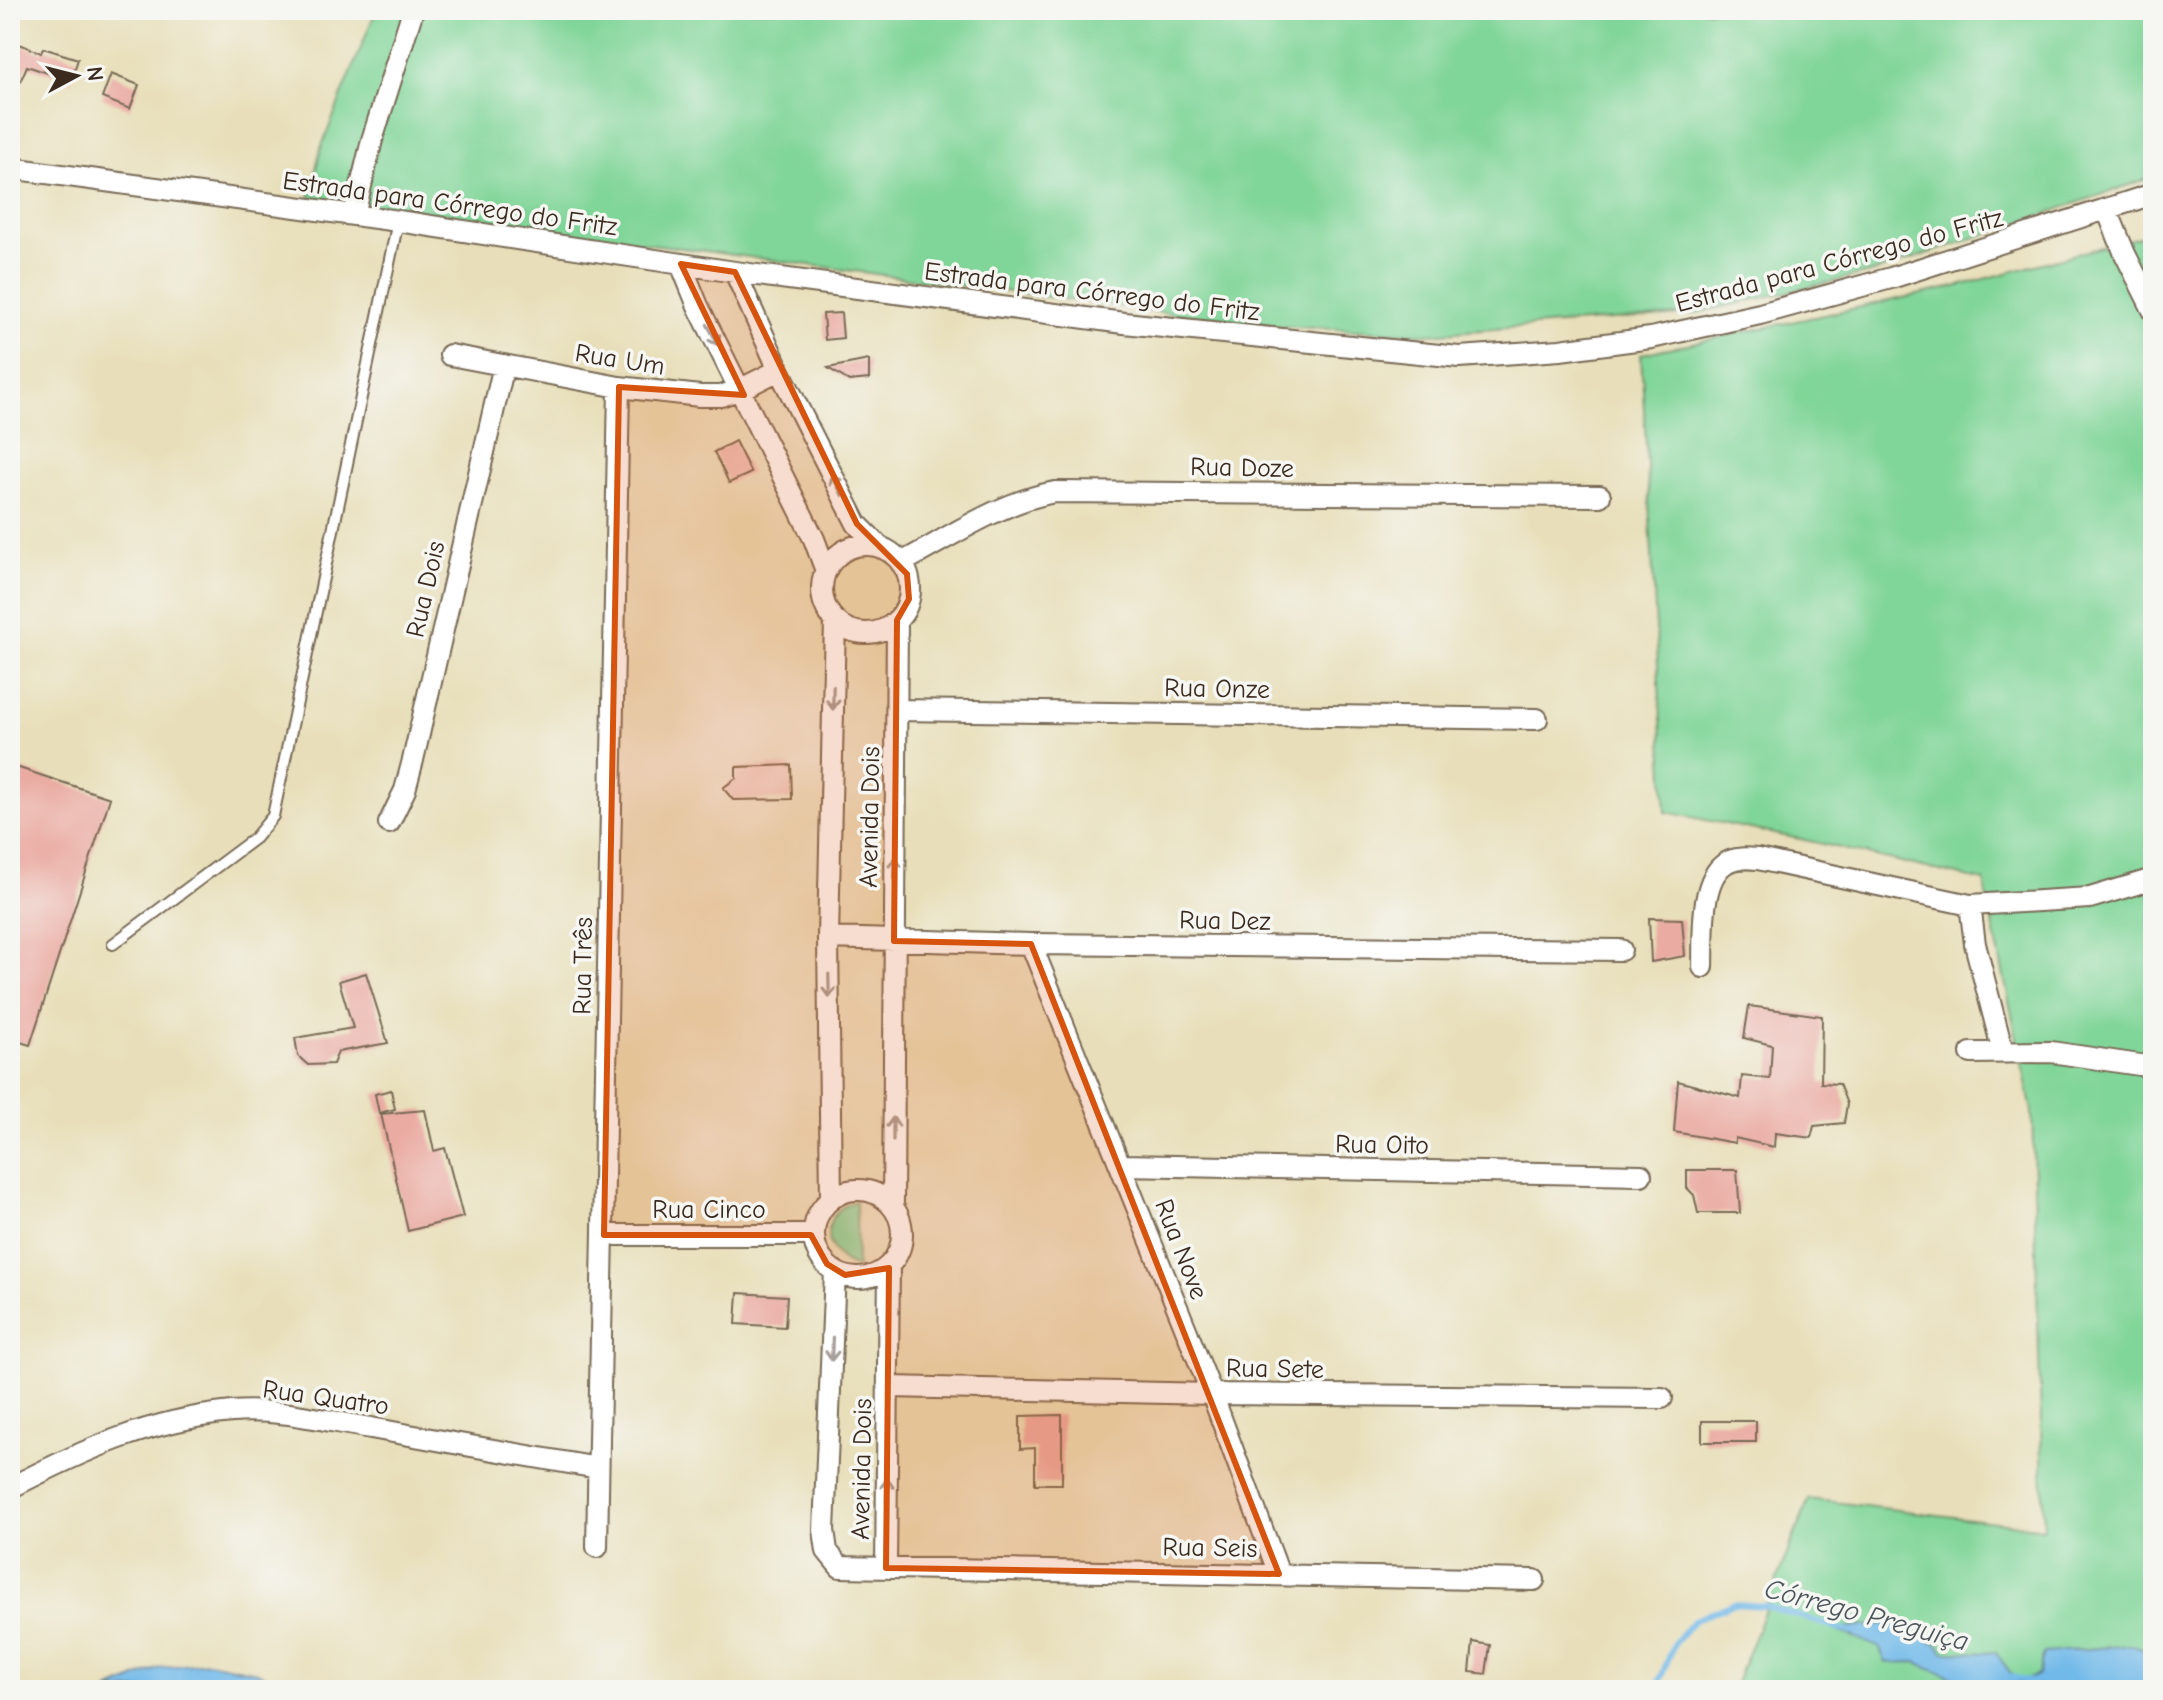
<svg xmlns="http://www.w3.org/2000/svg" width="2163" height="1700" font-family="'Comic Neue',sans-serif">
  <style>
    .green { fill: #80d598; stroke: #5e805b; stroke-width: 2 }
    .water { fill: #71b9e9; stroke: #567284; stroke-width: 2 }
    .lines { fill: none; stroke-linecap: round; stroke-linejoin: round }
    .stream { stroke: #71b9e9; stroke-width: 6 }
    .building { fill: #eaaba2 }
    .service-casing { stroke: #786955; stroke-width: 14 }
    .minor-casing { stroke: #786955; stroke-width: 24 }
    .service { stroke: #fff; stroke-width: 10 }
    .minor { stroke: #fff; stroke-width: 20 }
    .oneway { stroke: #a79f9a }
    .marked { fill: #d7540e; fill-opacity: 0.2; stroke: #d7540e; stroke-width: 6; stroke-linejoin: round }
    .labels { text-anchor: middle; stroke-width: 7; stroke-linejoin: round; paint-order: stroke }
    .street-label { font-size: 26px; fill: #3b2a1e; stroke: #f6f6f2 }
    .water-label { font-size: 28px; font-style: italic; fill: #4b555b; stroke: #f6f6f2 }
  </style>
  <rect width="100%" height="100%" fill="#f6f6f2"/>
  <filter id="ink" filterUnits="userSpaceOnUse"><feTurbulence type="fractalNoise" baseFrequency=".0125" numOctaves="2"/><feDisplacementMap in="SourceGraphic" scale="16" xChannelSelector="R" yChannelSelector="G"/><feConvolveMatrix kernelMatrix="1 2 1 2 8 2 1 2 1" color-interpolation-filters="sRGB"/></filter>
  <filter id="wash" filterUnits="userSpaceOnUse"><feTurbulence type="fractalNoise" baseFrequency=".006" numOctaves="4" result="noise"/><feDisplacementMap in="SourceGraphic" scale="32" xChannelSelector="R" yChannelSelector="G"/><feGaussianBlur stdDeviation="1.8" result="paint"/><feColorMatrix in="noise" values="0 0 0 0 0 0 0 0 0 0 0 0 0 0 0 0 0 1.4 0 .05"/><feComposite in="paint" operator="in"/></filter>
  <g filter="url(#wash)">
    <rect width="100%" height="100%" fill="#e8dfba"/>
    <path class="green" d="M 376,10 L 2153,10 L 2153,177 L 1874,272 L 1691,314 L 1428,334 L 1257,325 L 309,198 L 321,148 Z
      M 2153,233 L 2153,1690 L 1733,1690 L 1809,1499 L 2044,1528 L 2032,1111 L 1984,881 L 1805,840 L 1666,812 L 1641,354 L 1959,286 Z
      M 856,1201 L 857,1267 C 820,1257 818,1211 856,1201 Z"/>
    <path class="water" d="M 1895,1622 L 1939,1645 L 1944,1652 L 1996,1653 L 2018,1683 L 2038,1675 L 2044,1653 L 2132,1645 L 2153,1654 L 2153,1690 L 1985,1690 L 1916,1662 L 1886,1663 L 1879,1647 L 1836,1630 Z
      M 208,1662 L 257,1672 L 292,1690 L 108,1690 L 160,1668 Z"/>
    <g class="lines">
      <path class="stream" d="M 2007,1676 L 2031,1682
        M 1656,1690 L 1675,1642 L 1694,1620 L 1733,1604 L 1765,1606 L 1850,1632"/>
    </g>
    <g id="blocks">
      <path class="building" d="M 10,40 L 41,53 L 43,48 L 78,59 L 71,81 L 27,66 L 10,105 Z
        M 111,74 L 139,85 L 130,109 L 102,98 Z
        M 841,313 L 843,338 L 825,340 L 823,314 Z
        M 869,360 L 869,379 L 849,381 L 828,368 Z
        M 735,441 L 751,473 L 729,483 L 714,452 Z
        M 10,765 L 110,798 L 30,1045 L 10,1039 Z
        M 791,765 L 792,799 L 733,800 L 723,788 L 736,778 L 736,767 Z
        M 1649,918 L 1682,919 L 1685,956 L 1651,962 Z
        M 366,973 L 388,1043 L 338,1052 L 333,1064 L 308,1065 L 298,1056 L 295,1038 L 353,1028 L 339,981 Z
        M 1749,1006 L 1822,1016 L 1821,1083 L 1839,1084 L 1847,1104 L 1844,1123 L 1814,1126 L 1811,1138 L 1775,1133 L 1774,1147 L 1735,1138 L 1735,1143 L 1674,1132 L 1678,1081 L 1740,1098 L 1742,1076 L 1770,1079 L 1772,1045 L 1744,1038 Z
        M 391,1090 L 395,1109 L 379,1113 L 375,1094 Z
        M 425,1110 L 434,1151 L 445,1148 L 463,1217 L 408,1231 L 381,1114 Z
        M 1687,1170 L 1737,1170 L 1740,1213 L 1698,1213 L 1694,1195 L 1687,1188 Z
        M 738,1293 L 787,1296 L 785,1327 L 736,1324 Z
        M 1062,1415 L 1062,1484 L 1035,1484 L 1035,1448 L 1020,1449 L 1020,1416 Z
        M 1702,1421 L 1756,1421 L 1756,1442 L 1702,1442 Z
        M 1473,1642 L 1490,1645 L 1486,1674 L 1470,1672 Z"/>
    </g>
  </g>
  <g filter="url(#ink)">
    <use href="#blocks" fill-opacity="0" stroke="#786955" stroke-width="2"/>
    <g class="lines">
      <g class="service-casing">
        <path id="service" d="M 113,944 L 255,838 L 273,816 L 398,221"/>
      </g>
      <g class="minor-casing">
        <path id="minor" d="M 10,168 L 398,221 L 735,272 L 1124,323 L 1459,357 L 1560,350 L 1651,338 L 1760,314 L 1891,278 L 2153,194
          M 2107,210 L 2125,254 L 2153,310
          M 354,215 L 372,140 L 413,10
          M 681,264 L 698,306 L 814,539 L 826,571
          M 735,272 L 779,370 L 857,524 L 881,548
          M 450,355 L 619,387 L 700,396 L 721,396 L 741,389 L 779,370
          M822 589a44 44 0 1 1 88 0a44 44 0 1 1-88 0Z
          M 901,563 C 950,537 1000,502 1055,492 L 1600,496
          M 897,710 L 1537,719
          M 389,823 L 405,790 L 413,760 L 504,365
          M 1970,905 L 1975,944 L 2003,1052
          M 828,938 L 1031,944 L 1621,950
          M 1031,944 L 1212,1394 L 1279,1574
          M 1703,967 C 1704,939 1699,879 1726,863 C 1735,857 1747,858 1758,859 L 1970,905 L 2090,898 L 2153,879
          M 1971,1053 L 2051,1052 L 2153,1067
          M 1122,1165 L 1641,1175
          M814 1234a44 44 0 1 1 88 0a44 44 0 1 1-88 0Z
          M 831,1199 L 828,938 L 835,620
          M 893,1207 L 897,620
          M 604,1235 L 814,1235
          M 835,1271 L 824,1530 L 827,1551 L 840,1567 L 1534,1580
          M 889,1387 L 1212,1394 L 1662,1398
          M 10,1488 C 83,1450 149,1420 232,1412 C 278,1408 326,1421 371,1428 C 446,1442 522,1455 598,1468
          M 597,1547 L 619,387
          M 886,1568 L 889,1265"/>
      </g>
      <use href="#service" class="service"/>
      <use href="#minor" class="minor"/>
    </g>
    <defs><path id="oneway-shaft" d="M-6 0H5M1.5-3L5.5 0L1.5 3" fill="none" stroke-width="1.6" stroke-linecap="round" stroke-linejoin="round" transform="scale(2)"/></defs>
    <g class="oneway">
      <use href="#oneway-shaft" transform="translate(713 335) rotate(62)"/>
      <use href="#oneway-shaft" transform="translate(837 485) rotate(-117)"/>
      <use href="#oneway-shaft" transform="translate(833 698) rotate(91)"/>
      <use href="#oneway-shaft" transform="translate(895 869) rotate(-89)"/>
      <use href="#oneway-shaft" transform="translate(829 986) rotate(89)"/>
      <use href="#oneway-shaft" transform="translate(893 1129) rotate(-90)"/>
      <use href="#oneway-shaft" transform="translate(832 1349) rotate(92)"/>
      <use href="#oneway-shaft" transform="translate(887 1490) rotate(-89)"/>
    </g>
  </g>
  <path class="marked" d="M 681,264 L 735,272 L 857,524 L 907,574 L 909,599 L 897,620 L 894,941 L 1031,944 L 1279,1574 L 886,1568 L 889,1268 L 845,1275 L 827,1264 L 811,1235 L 604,1235 L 619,387 L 744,395 Z"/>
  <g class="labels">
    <g class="street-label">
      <text transform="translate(450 203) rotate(8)" y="9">Estrada para Córrego do Fritz</text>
      <text transform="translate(1839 260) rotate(-15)" y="9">Estrada para Córrego do Fritz</text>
      <text transform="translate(1092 291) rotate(7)" y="9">Estrada para Córrego do Fritz</text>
      <text transform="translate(620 359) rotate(9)" y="9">Rua Um</text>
      <text transform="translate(1242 467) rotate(1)" y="9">Rua Doze</text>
      <text transform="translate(425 589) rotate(-77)" y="9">Rua Dois</text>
      <text transform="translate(1217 688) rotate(1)" y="9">Rua Onze</text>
      <text transform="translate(869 817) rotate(-89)" y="9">Avenida Dois</text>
      <text transform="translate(1225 920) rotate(1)" y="9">Rua Dez</text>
      <text transform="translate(582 966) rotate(-89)" y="9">Rua Três</text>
      <text transform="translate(1382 1144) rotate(1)" y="9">Rua Oito</text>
      <text x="709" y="1218">Rua Cinco</text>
      <text transform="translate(1182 1249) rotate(69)" y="9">Rua Nove</text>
      <text transform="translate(1275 1368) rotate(1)" y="9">Rua Sete</text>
      <text transform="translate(326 1397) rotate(8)" y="9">Rua Quatro</text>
      <text transform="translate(861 1469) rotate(-89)" y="9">Avenida Dois</text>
      <text transform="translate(1210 1547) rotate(1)" y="9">Rua Seis</text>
    </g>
    <g class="water-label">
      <text transform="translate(1867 1614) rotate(15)" y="10">Córrego Preguiça</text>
    </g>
  </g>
  <rect width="2163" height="1700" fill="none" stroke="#f6f6f2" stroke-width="40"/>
  <g transform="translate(76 76) rotate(83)" stroke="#f6f6f2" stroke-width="6" paint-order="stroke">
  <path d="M0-6L14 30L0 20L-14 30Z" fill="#3b2a1e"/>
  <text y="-12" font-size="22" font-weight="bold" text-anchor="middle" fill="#3b2a1e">N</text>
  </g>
</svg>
